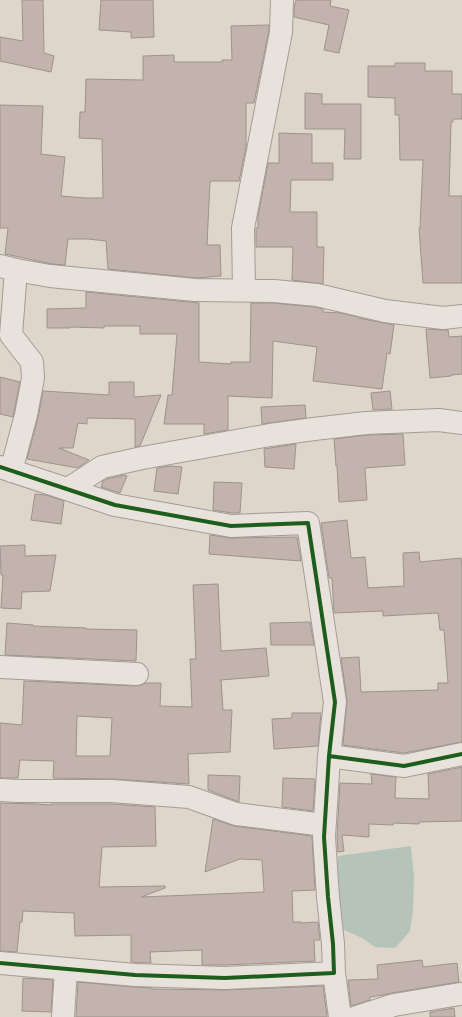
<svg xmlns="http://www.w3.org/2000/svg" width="462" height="1017" font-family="'Playfair Display',serif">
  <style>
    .water { fill: #b6c3b9 }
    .building { fill: #c2b4ac; stroke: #9e928b; fill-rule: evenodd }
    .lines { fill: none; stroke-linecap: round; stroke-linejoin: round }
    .minor-casing { stroke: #a49c94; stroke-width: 24 }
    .minor { stroke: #e8e2dc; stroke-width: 22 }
    .cycleway-casing { stroke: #f0e2d2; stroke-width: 6 }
    .cycleway { stroke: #1b5e20; stroke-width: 4 }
  </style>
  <rect width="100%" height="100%" fill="#dfd6cb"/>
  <path class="water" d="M 411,846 L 414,877 L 413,911 L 410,931 L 395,948 L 375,947 L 362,938 L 344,930 L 337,912 L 338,856 Z"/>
  <path class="building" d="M 22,0 L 43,0 L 44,53 L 54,56 L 51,72 L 0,61 L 0,37 L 23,41 Z
    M 101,0 L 153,0 L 154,37 L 131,38 L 131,32 L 99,30 Z
    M 296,0 L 331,0 L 330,6 L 349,10 L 339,53 L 324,50 L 329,25 L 294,17 L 294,8 Z
    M 269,25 L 269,31 L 254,103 L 246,103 L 246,147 L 239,181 L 210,181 L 207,245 L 220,245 L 221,276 L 196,278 L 108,269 L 106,241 L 88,239 L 68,239 L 65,265 L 52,264 L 5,254 L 8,228 L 0,228 L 0,105 L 43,106 L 41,154 L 65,157 L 61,196 L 85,198 L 103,198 L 102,139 L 79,138 L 80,112 L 85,112 L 86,79 L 143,80 L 143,56 L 174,55 L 174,62 L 223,62 L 222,60 L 232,60 L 231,26 Z
    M 395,63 L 425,63 L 425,71 L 452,71 L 452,94 L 462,94 L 462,119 L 453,119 L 453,122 L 451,122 L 449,196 L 462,196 L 462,283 L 423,283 L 419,228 L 420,228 L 423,160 L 400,160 L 399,115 L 395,115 L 395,98 L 368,97 L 368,66 L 395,66 Z
    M 305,93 L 322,94 L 322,104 L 361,104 L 361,159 L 344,159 L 345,129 L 305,129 Z
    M 279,133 L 312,134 L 312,163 L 333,163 L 333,180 L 291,180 L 290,212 L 317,212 L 317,247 L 324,247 L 323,284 L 292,280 L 293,247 L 256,247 L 256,228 L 258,228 L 258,217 L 268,163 L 279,163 Z
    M 86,292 L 199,303 L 199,362 L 231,364 L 231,362 L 250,362 L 251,303 L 273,303 L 315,307 L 323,309 L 323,312 L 341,313 L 358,317 L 358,318 L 394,325 L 390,354 L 387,353 L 382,389 L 313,381 L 317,347 L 273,341 L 272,398 L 228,396 L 228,430 L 204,434 L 204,424 L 164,424 L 168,395 L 172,395 L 177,334 L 140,334 L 140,326 L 104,326 L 104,328 L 70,327 L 70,328 L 47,328 L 47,309 L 86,308 Z
    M 426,329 L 442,330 L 448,330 L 449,337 L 462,336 L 462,374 L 451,375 L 451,376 L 430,378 Z
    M 0,377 L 20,382 L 13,417 L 0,414 Z
    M 109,382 L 134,382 L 134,397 L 161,395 L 140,446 L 135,447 L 135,419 L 87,418 L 87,424 L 78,423 L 73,448 L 59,448 L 89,460 L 78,468 L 27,459 L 38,418 L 43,391 L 109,395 Z
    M 390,391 L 392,409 L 373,410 L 371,393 Z
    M 305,405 L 306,418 L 262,424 L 261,407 Z
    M 403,434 L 405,465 L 365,468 L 367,500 L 339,502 L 337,466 L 336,466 L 334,439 L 367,435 Z
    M 296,444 L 294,469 L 265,467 L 264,449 Z
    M 170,466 L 182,467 L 178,494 L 154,491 L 157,468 Z
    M 124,475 L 127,476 L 120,493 L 101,487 L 103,481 L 107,479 Z
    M 214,482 L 242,483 L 240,513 L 232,513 L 213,510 Z
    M 35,494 L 46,495 L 64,501 L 61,524 L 31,520 Z
    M 347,520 L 351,558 L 365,557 L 368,588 L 404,586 L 403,553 L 419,552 L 420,562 L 461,558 L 462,568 L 462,742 L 404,753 L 343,745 L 347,700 L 341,658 L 359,657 L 361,692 L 438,690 L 438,683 L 448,683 L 444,630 L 440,630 L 438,613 L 383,616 L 383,611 L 334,613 L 332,578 L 329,578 L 321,523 Z
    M 210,535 L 231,538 L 297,537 L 301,561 L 209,554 Z
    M 25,545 L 25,556 L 56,555 L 50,591 L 22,592 L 21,609 L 1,608 L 3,575 L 1,575 L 0,546 Z
    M 218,584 L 221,651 L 266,648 L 269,676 L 221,680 L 223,710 L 232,710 L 230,752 L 188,754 L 189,784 L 113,779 L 53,778 L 54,761 L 20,760 L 18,778 L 0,778 L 0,723 L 22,725 L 24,681 L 136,686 L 142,685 L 146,683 L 161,683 L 160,706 L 192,707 L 190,659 L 196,659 L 193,585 ZM 77,716 L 112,718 L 110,756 L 76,756 Z
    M 310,622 L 314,645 L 271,645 L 270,623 Z
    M 7,623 L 33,625 L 33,626 L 86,628 L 86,629 L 137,630 L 136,661 L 5,655 Z
    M 292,713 L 321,713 L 318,746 L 274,749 L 272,719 L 292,718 Z
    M 462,767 L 462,821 L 419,822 L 419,824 L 394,823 L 393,825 L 369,824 L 369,837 L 342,835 L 344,851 L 338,852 L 337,837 L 340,783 L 372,784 L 371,774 L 396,777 L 395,798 L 429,799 L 428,774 Z
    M 208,775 L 240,776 L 239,802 L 208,790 Z
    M 283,778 L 315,779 L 313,811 L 282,807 Z
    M 0,803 L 36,804 L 51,805 L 51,804 L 112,804 L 155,807 L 156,846 L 102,847 L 99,887 L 165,886 L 165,888 L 141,897 L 264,892 L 262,860 L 240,859 L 205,872 L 213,819 L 234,826 L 312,836 L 315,890 L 292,891 L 293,922 L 301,922 L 301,923 L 318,922 L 320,940 L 314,940 L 315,961 L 225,965 L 202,965 L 202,950 L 150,952 L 151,963 L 131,962 L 131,935 L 75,936 L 74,913 L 23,911 L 22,922 L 20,922 L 17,952 L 0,951 Z
    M 422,960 L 423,967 L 457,963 L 459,982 L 392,993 L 383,995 L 370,997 L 370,1000 L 351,1006 L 348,980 L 378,979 L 377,965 Z
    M 23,978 L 53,980 L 51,1012 L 22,1011 Z
    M 78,982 L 134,987 L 152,988 L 152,989 L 225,990 L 323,986 L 327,1017 L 76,1017 Z
    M 454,1008 L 455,1017 L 430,1017 L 430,1012 Z"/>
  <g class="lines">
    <g class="minor-casing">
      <path id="minor" d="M 0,266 L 16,270 L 50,276 L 195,290 L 274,291 L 317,295 L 385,311 L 443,318 L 462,316
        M 244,290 L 243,228 L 281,32 L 282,0
        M 0,467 L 115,505 L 231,526 L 308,523 L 335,702 L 329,756
        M 11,471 L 26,415 L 33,378 L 32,362 L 11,335 L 16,270
        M 68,489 L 102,467 L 142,458 L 270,435 L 314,429 L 366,423 L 439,420 L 462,423
        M 0,667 L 137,674
        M 0,790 L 18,791 L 112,791 L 189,797 L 236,814 L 324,825
        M 0,963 L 135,975 L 225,978 L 334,973 L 333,944 L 328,897 L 324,837 L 329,756 L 404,766 L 462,754
        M 334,973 L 340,1017
        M 63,1017 L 66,969
        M 357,1017 L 394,1005 L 460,994"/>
    </g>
    <use href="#minor" class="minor"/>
    <g class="cycleway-casing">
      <path id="cycleway" d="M 0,467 L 115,505 L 231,526 L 308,523 L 335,702 L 329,756
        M 0,963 L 135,975 L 225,978 L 334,973 L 333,944 L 328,897 L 324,837 L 329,756 L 404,766 L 462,754"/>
    </g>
    <use href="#cycleway" class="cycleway"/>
  </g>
</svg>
